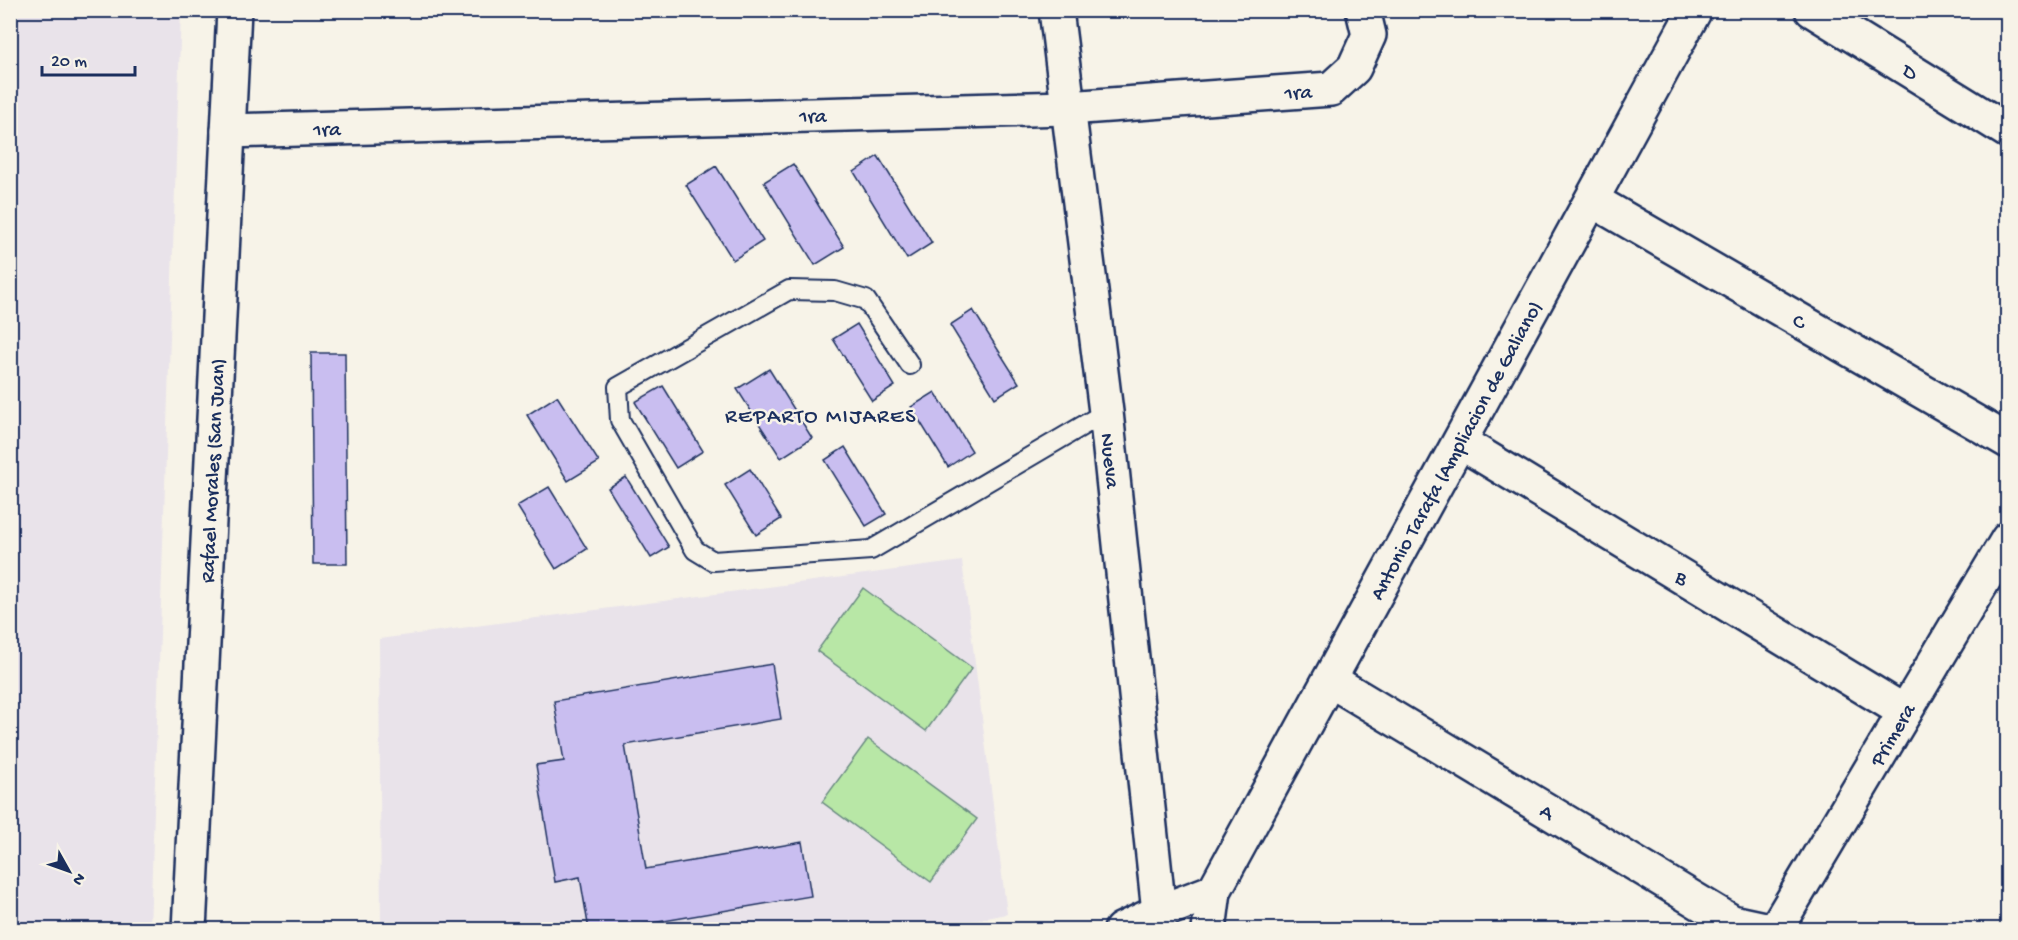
<svg xmlns="http://www.w3.org/2000/svg" width="2018" height="940" font-family="'Gochi Hand',sans-serif">
  <style>
    .built { fill: #e9e3ea }
    .green { fill: #b8e7a6; stroke: #6a8b82; stroke-width: 1.5 }
    .building { fill: #c9bef0; stroke: #1b2f5e; stroke-width: 1.5 }
    .lines { fill: none; stroke-linecap: round; stroke-linejoin: round }
    .lane-casing { stroke: #1b2f5e; stroke-width: 22 }
    .street-casing { stroke: #1b2f5e; stroke-width: 38 }
    .secondary-casing { stroke: #1b2f5e; stroke-width: 38 }
    .primary-casing { stroke: #1b2f5e; stroke-width: 38 }
    .lane { stroke: #f7f3e8; stroke-width: 18 }
    .street { stroke: #f7f3e8; stroke-width: 33 }
    .secondary { stroke: #f7f3e8; stroke-width: 33 }
    .primary { stroke: #f7f3e8; stroke-width: 33 }
    .labels { text-anchor: middle; stroke-width: 5; stroke-linejoin: round; paint-order: stroke }
    .street-label { font-size: 21px; fill: #1b2f5e; stroke: #f7f3e8 }
    .neighbourhood-label { font-size: 22px; letter-spacing: 1.5px; fill: #1b2f5e; stroke: #f7f3e8 }
  </style>
  <rect width="100%" height="100%" fill="#f7f3e8"/>
  <filter id="ink" filterUnits="userSpaceOnUse"><feTurbulence type="fractalNoise" baseFrequency=".0167" numOctaves="2"/><feDisplacementMap in="SourceGraphic" scale="12" xChannelSelector="R" yChannelSelector="G"/><feConvolveMatrix kernelMatrix="1 2 1 2 8 2 1 2 1" color-interpolation-filters="sRGB"/></filter>
  <g filter="url(#ink)">
    <path class="built" d="M 10,11 L 181,11 L 150,929 L 11,929 Z
      M 962,561 L 1007,914 L 928,930 L 381,929 L 379,639 Z"/>
    <path class="green" d="M 863,588 L 972,668 L 926,731 L 817,651 Z
      M 868,739 L 977,819 L 931,882 L 822,802 Z"/>
    <path class="building" d="M 878,156 L 932,243 L 907,259 L 854,172 Z
      M 793,164 L 844,247 L 815,265 L 764,182 Z
      M 716,166 L 763,241 L 733,260 L 686,185 Z
      M 973,310 L 1019,383 L 995,398 L 950,325 Z
      M 857,324 L 895,386 L 872,401 L 833,339 Z
      M 311,353 L 345,353 L 347,564 L 313,564 Z
      M 769,369 L 812,438 L 781,458 L 737,389 Z
      M 663,386 L 703,451 L 676,468 L 635,402 Z
      M 935,392 L 972,451 L 948,467 L 911,407 Z
      M 557,396 L 599,462 L 568,481 L 527,415 Z
      M 845,447 L 886,514 L 866,526 L 825,460 Z
      M 750,469 L 781,519 L 756,535 L 725,485 Z
      M 626,477 L 669,547 L 651,558 L 608,488 Z
      M 549,487 L 587,549 L 556,569 L 517,506 Z
      M 772,664 L 781,719 L 625,745 L 646,869 L 802,842 L 811,896 L 611,930 L 589,930 L 580,877 L 555,882 L 536,765 L 564,761 L 554,701 Z"/>
    <g class="lines">
      <g class="lane-casing">
        <path id="lane" d="M 910,365 L 866,300 L 835,291 L 789,290 L 618,387 L 620,420 L 695,550 L 713,561 L 871,550 L 1106,412"/>
      </g>
      <g class="street-casing">
        <g id="street">
          <path id="s1" d="M 1056,10 L 1106,412 L 1159,912"/>
          <path id="s2" d="M 1812,10 L 2008,131"/>
          <path id="s3" d="M 228,131 L 1068,108 L 1331,89 L 1354,68 L 1369,35 L 1363,10"/>
          <path id="s4" d="M 1592,200 L 2008,441"/>
          <path id="s5" d="M 1460,442 L 1905,712"/>
          <path id="s6" d="M 1330,680 L 1732,922 L 1769,930"/>
          <path id="s7" d="M 1775,930 L 2008,539"/>
        </g>
      </g>
      <g class="secondary-casing">
        <g id="secondary">
          <path d="M 1121,930 L 1159,912 L 1214,891"/>
          <path id="s8" d="M 1209,930 L 1214,891 L 1695,10"/>
        </g>
      </g>
      <g class="primary-casing">
        <g id="primary">
          <path id="s9" d="M 189,930 L 234,10"/>
        </g>
      </g>
      <use href="#lane" class="lane"/>
      <use href="#street" class="street"/>
      <use href="#secondary" class="secondary"/>
      <use href="#primary" class="primary"/>
    </g>
  </g>
  <g class="labels">
    <g class="street-label">
      <text dy="7" stroke="none"><textPath href="#s2" startOffset="116">D</textPath></text>
      <text dy="7" stroke="none"><textPath href="#s3" startOffset="1071">1ra</textPath></text>
      <text dy="7" stroke="none"><textPath href="#s3" startOffset="585">1ra</textPath></text>
      <text dy="7" stroke="none"><textPath href="#s3" startOffset="99">1ra</textPath></text>
      <text dy="7" stroke="none"><textPath href="#s4" startOffset="240">C</textPath></text>
      <text dy="7" stroke="none"><textPath href="#s8" startOffset="542">Antonio Tarafa (Ampliacion de Galiano)</textPath></text>
      <text dy="7" stroke="none"><textPath href="#s1" startOffset="454">Nueva</textPath></text>
      <text dy="7" stroke="none"><textPath href="#s9" startOffset="460">Rafael Morales (San Juan)</textPath></text>
      <text dy="7" stroke="none"><textPath href="#s5" startOffset="260">B</textPath></text>
      <text dy="7" stroke="none"><textPath href="#s7" startOffset="228">Primera</textPath></text>
      <text dy="7" stroke="none"><textPath href="#s6" startOffset="254">A</textPath></text>
    </g>
    <g class="neighbourhood-label">
      <text x="821" y="422">REPARTO MIJARES</text>
    </g>
  </g>
  <rect width="2018" height="940" fill="none" stroke="#f7f3e8" stroke-width="36"/>
  <rect x="18" y="18" width="1982" height="904" fill="none" stroke="#1b2f5e" stroke-width="2" filter="url(#ink)"/>
  <g transform="translate(69 871) rotate(130)" stroke="#f7f3e8" stroke-width="4.5" paint-order="stroke">
  <path d="M0-4.5L10 22L0 15L-10 22Z" fill="#1b2f5e"/>
  <text y="-9" font-size="16" font-weight="bold" text-anchor="middle" fill="#1b2f5e">N</text>
  </g>
  <path d="M42 66v9h93v-9" fill="none" stroke="#1b2f5e" stroke-width="3"/>
  <text x="51" y="66" font-size="18" fill="#1b2f5e" stroke="#f7f3e8" stroke-width="4.5" paint-order="stroke">20 m</text>
</svg>
